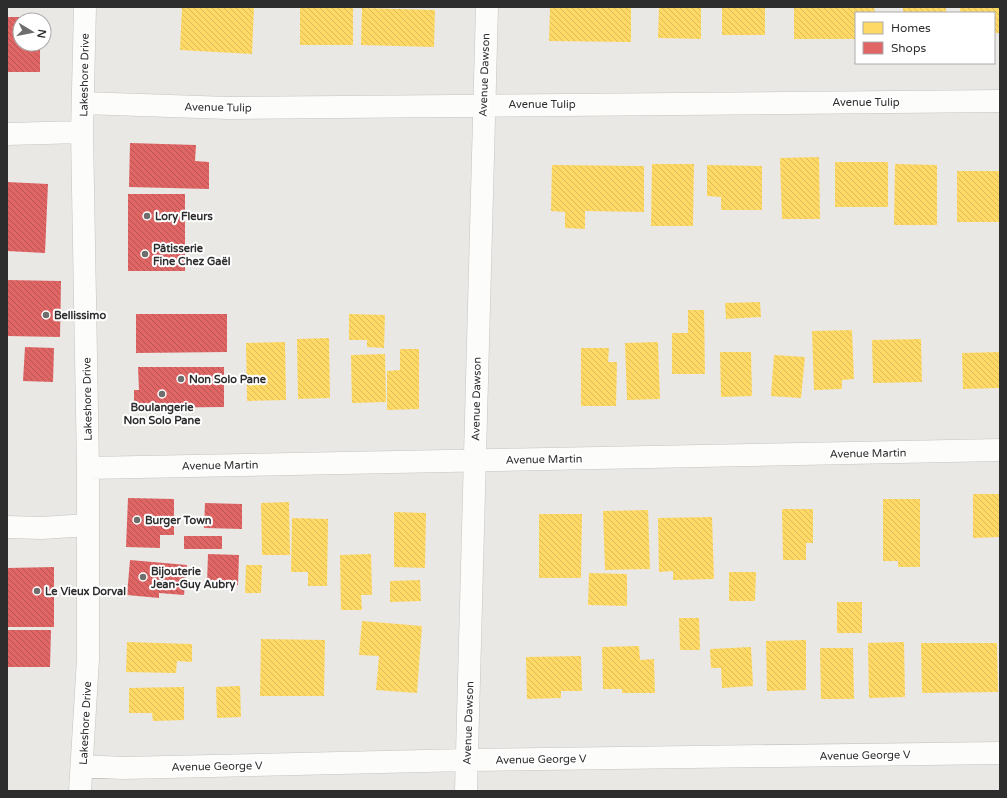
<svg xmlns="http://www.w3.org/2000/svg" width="1007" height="798" font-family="'Varela Round',sans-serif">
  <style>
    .homes { fill: url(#homes-back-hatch) }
    .shops { fill: url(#shops-back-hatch) }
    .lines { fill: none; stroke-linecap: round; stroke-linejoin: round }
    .minor-casing { stroke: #c4c4c3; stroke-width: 23 }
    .minor { stroke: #fcfcfb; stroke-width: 22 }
    .poi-dot { fill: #6f6e6d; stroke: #fff; stroke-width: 1.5 }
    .labels { text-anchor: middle; stroke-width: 4; stroke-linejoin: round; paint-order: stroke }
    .street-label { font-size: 11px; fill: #2d2d2d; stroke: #fff }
    .poi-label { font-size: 11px; font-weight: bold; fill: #2d2d2d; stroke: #fff; text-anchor: start }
  </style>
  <defs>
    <pattern id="homes-back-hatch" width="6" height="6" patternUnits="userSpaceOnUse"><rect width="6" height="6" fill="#ffd966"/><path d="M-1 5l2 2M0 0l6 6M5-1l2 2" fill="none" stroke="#dbbb59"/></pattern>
    <pattern id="shops-back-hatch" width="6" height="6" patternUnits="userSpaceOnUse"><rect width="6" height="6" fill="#e06666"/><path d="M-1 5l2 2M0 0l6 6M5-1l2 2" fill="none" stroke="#b65454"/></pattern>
  </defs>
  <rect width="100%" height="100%" fill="#eae8e4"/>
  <path class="homes" d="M 182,7 L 254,7 L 252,54 L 180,50 Z
    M 300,7 L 353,7 L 353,45 L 300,45 Z
    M 550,7 L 631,7 L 631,42 L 549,41 Z
    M 659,7 L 701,7 L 701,39 L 658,38 Z
    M 722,7 L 765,7 L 765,35 L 722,35 Z
    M 794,7 L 874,7 L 875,13 L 856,13 L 856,39 L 794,39 Z
    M 903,7 L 946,7 L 946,13 L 903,13 Z
    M 960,7 L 1000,7 L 1000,33 L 994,33 L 994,13 L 960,13 Z
    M 362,8 L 435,10 L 434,47 L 361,45 Z
    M 819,157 L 820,219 L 782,219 L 780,158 Z
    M 835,162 L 888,162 L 888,207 L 835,207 Z
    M 652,164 L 694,164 L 693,226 L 651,226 Z
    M 895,164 L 937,165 L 937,225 L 894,225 Z
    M 552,165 L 644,166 L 644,212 L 585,211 L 585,229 L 565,228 L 565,212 L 551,211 Z
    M 707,165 L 762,166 L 762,210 L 721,210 L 721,197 L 707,196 Z
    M 957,171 L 1000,171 L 1000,222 L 957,222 Z
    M 760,302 L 761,317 L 726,319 L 725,303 Z
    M 688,310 L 704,310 L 705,374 L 672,374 L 672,333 L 688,333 Z
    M 349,314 L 385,315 L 384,348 L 367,347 L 367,340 L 349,340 Z
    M 852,330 L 854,379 L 842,380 L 842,389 L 814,390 L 812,331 Z
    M 329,338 L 330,398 L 298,399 L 297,339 Z
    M 921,339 L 922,382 L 873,383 L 872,340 Z
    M 285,342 L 286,400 L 247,401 L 246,343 Z
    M 658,342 L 660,399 L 627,400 L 625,343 Z
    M 581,348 L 609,348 L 608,362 L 617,362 L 616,406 L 581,406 Z
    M 400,349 L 419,349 L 419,409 L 387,410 L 387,371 L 400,370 Z
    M 720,352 L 751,352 L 752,396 L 721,397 Z
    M 1000,352 L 1000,388 L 963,389 L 962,353 Z
    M 385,354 L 386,402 L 352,403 L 351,355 Z
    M 774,355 L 805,357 L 801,398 L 771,396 Z
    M 973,494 L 1000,494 L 1000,537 L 973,538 Z
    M 883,499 L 920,499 L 920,567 L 898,567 L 898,561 L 883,561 Z
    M 289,502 L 290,555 L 262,555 L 261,503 Z
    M 782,509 L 813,509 L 813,543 L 806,543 L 806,560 L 783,560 Z
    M 648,510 L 650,569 L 605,570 L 603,511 Z
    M 394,512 L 426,513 L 425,568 L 394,567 Z
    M 539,514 L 582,514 L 581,578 L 539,578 Z
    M 712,517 L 714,579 L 673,580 L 673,571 L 659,572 L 658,518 Z
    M 292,518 L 328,519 L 327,586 L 308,586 L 308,572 L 291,572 Z
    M 371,554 L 372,595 L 361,595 L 362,610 L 341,610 L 340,555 Z
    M 246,565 L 262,565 L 261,593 L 245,593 Z
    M 729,572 L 756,572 L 755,601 L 729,601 Z
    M 589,573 L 627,574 L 627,606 L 588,605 Z
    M 420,580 L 421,601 L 390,602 L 390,581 Z
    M 837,602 L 862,602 L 862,633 L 837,633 Z
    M 679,618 L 699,618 L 700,650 L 680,650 Z
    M 362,621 L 422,626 L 417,693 L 376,690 L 379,656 L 359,655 Z
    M 261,639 L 325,640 L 324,696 L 260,696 Z
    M 806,640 L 806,690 L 767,691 L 766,641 Z
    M 127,642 L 192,644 L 192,662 L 177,661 L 176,673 L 126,672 Z
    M 904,642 L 905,697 L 869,698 L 868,643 Z
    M 921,643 L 997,643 L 998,692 L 922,693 Z
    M 639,646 L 640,660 L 654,659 L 655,693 L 622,693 L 622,689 L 603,689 L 602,647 Z
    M 751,647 L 753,686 L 722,688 L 721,668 L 711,668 L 710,649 Z
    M 820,648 L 853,648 L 854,699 L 821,699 Z
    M 581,656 L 582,691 L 561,691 L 561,698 L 527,699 L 526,657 Z
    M 240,686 L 241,717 L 217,718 L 216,687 Z
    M 184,687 L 184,720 L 153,721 L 152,713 L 129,713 L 129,688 Z"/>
  <path class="shops" d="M 7,17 L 41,17 L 40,20 L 20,20 L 20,44 L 40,44 L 40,72 L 7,72 Z
    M 130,143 L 196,145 L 195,161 L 209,162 L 209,189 L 129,187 Z
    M 7,182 L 48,184 L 45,253 L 7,251 Z
    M 128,194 L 185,194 L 185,271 L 128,271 Z
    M 7,280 L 61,281 L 60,337 L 7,336 Z
    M 136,314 L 227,314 L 227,352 L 136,353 Z
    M 25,347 L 54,348 L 53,382 L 23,381 Z
    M 138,367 L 224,367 L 224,407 L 134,408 L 134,390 L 139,390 Z
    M 128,498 L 174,499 L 174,535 L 160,535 L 160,548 L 126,547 Z
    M 205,503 L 242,504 L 242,529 L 204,528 Z
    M 184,536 L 222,536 L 222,549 L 184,549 Z
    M 208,554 L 239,555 L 238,585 L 207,584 Z
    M 130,560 L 187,565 L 184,595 L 159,593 L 159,598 L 127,595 Z
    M 54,567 L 54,627 L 7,627 L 7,568 Z
    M 7,630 L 51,630 L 50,667 L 7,667 Z"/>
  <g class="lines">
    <g class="minor-casing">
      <path id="minor" d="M 83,103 L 228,108 L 1000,101
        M 7,134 L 82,132
        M 88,468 L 1000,450
        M 7,527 L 42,528 L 88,525
        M 82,766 L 123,768 L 467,760 L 1000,753
        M 80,791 L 88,659 L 88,468 L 82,132 L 85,7
        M 466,791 L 487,7"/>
    </g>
    <use href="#minor" class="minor"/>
  </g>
  <g class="poi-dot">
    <circle cx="147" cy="216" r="4"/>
    <circle cx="145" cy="254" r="4"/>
    <circle cx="46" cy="315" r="4"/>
    <circle cx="181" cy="379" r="4"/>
    <circle cx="162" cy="394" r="4"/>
    <circle cx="137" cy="520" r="4"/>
    <circle cx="143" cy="577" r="4"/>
    <circle cx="37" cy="591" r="4"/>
  </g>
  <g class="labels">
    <g class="street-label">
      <text transform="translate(84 75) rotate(-89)" y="4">Lakeshore Drive</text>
      <text transform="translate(484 75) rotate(-88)" y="4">Avenue Dawson</text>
      <text x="866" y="106">Avenue Tulip</text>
      <text x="542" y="108">Avenue Tulip</text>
      <text transform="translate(218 107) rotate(1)" y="4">Avenue Tulip</text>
      <text transform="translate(87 399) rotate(-91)" y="4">Lakeshore Drive</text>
      <text transform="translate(476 399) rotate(-89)" y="4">Avenue Dawson</text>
      <text transform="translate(868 453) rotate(-1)" y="4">Avenue Martin</text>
      <text transform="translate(544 459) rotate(-1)" y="4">Avenue Martin</text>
      <text transform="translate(220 465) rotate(-1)" y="4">Avenue Martin</text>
      <text transform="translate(85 723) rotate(-87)" y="4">Lakeshore Drive</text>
      <text transform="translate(468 723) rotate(-88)" y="4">Avenue Dawson</text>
      <text transform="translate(865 755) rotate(-1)" y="4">Avenue George V</text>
      <text transform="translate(541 759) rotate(-1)" y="4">Avenue George V</text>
      <text transform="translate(217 766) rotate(-1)" y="4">Avenue George V</text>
    </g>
    <g class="poi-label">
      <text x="155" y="220">Lory Fleurs</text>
      <text x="153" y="252">Pâtisserie<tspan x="153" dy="13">Fine Chez Gaël</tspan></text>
      <text x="54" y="319">Bellissimo</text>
      <text x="189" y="383">Non Solo Pane</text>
      <text x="162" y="411" text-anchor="middle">Boulangerie<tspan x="162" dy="13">Non Solo Pane</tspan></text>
      <text x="145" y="524">Burger Town</text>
      <text x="151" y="575">Bijouterie<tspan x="151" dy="13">Jean-Guy Aubry</tspan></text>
      <text x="45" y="595">Le Vieux Dorval</text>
    </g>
  </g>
  <rect width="1007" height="798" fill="none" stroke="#2d2d2d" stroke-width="16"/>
  <rect x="855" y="12" width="140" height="52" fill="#ffffff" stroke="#ababab"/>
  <rect x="863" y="22" width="20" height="12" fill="#ffd966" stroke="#ababab"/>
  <text x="891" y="32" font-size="12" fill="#2d2d2d">Homes</text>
  <rect x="863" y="42" width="20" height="12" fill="#e06666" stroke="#ababab"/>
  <text x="891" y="52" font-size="12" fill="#2d2d2d">Shops</text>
  <g transform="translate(32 32) rotate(100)"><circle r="19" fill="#ffffff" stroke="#ababab"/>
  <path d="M0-3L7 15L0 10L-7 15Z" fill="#6f6e6d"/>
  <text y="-6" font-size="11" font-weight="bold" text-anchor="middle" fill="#2d2d2d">N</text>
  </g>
</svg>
